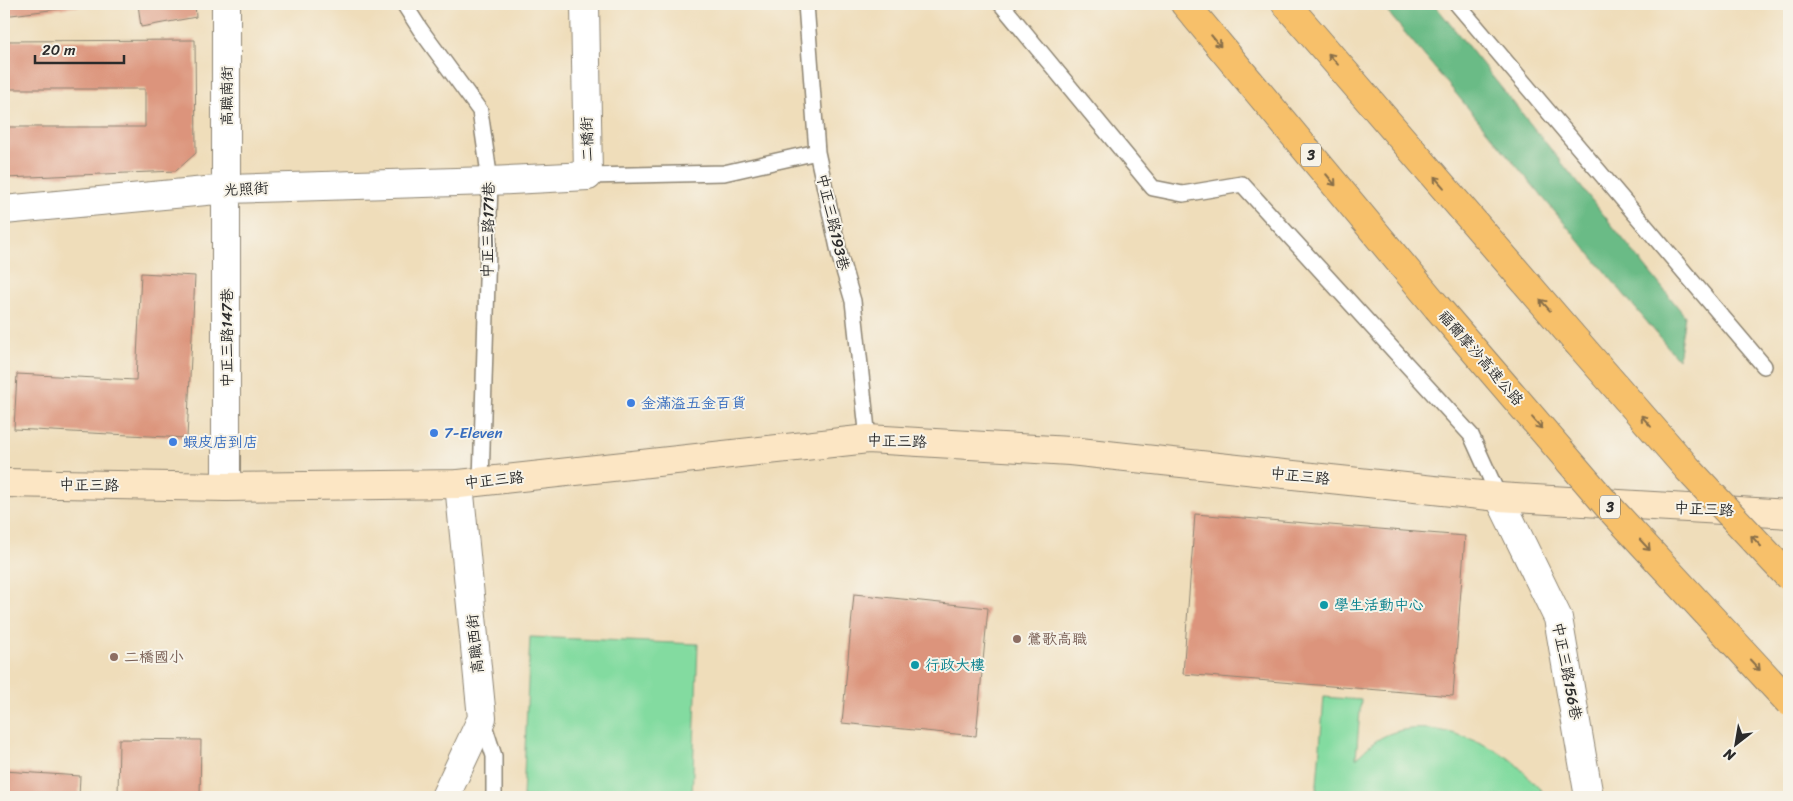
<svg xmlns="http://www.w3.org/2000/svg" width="1793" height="801" font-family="Sriracha,'LXGW WenKai TC',sans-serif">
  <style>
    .green { fill: #83dba0; stroke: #578366 }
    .forest { fill: #6abb86; stroke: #4a7358 }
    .building { fill: #dc947b }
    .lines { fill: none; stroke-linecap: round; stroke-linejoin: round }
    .lane-casing { stroke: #8d8472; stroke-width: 18 }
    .street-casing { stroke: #8d8472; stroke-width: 30 }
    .secondary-casing { stroke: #8d8472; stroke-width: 30 }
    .highway-casing { stroke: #8d8472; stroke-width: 30 }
    .lane { stroke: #fff; stroke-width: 15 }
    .street { stroke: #fff; stroke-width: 28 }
    .secondary { stroke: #fce6c4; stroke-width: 28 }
    .highway { stroke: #f7c06b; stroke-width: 28 }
    .highway-bridge-casing { stroke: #8d8472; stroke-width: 30; stroke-linecap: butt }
    .highway-bridge { stroke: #f7c06b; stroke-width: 28 }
    .oneway { stroke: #876e48 }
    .shop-dot { fill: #3f7fe0; stroke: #f7f3e8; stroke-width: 2 }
    .culture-dot { fill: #0f9aa8; stroke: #f7f3e8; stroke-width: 2 }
    .education-dot { fill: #8d6e63; stroke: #f7f3e8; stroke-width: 2 }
    .labels { text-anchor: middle; stroke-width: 4; stroke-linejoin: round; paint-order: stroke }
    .shield { fill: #f7f3e8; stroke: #686764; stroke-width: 1 }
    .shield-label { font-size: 14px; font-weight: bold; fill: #2b2b2b }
    .street-label { font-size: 15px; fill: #2b2b2b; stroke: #f7f3e8 }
    .shop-label { font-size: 15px; fill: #366cbe; stroke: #f7f3e8; text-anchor: start }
    .culture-label { font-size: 15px; fill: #0d838f; stroke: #f7f3e8; text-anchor: start }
    .education-label { font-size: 15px; fill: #785e54; stroke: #f7f3e8; text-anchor: start }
  </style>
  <rect width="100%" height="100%" fill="#f7f3e8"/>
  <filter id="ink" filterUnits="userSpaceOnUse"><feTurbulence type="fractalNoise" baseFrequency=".02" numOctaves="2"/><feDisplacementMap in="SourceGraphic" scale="10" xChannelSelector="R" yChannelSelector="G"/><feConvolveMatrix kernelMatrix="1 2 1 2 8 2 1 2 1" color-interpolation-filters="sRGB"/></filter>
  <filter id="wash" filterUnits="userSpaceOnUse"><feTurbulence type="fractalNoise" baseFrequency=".0096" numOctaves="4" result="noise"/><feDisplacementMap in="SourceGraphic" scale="20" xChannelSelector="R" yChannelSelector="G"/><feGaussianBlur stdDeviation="1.12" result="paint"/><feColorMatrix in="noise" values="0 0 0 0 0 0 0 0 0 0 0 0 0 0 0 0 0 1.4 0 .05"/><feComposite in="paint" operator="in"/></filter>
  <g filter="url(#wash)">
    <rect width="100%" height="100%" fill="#efddba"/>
    <path class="green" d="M 530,637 L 698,644 L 692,797 L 523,797 Z
      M 1324,697 L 1361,700 L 1356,758 C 1362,754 1367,747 1373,743 C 1411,714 1470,734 1507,757 C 1520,766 1531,781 1543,792 L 1545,797 L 1316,797 Z"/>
    <path class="forest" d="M 1381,4 L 1434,4 L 1685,316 L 1678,359 Z"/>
    <g id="blocks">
      <path class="building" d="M 4,4 L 87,4 L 88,5 L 4,16 Z
        M 138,4 L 195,4 L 196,17 L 141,27 Z
        M 195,40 L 196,153 L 176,171 L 5,178 L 6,127 L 145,127 L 145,89 L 4,89 L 4,41 Z
        M 141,273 L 195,276 L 187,438 L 14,429 L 17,374 L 136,380 Z
        M 1195,514 L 1465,536 L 1453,696 L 1183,674 Z
        M 854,594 L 988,608 L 976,736 L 842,723 Z
        M 119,739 L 201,740 L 200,797 L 118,797 Z
        M 4,771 L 80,776 L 79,797 L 4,797 Z"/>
    </g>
  </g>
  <g filter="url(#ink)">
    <use href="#blocks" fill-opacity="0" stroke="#8d8472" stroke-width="1"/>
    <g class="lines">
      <g class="lane-casing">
        <path id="lane" d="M 404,4 L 420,29 L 480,111 L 490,181 L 481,481
          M 806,4 L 817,152 L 840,257 L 853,301 L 868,439
          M 1001,4 L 1153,188 L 1183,194 L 1242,184 L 1471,435 L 1499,497
          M 1457,4 L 1764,366
          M 588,176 L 724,173 L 817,152
          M 482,719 L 494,756 L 494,797"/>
      </g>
      <g class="street-casing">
        <path id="street" d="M 4,210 L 227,189 L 490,181 L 588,176 L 585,4
          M 226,487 L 226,4
          M 1499,497 L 1558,618 L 1589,797
          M 445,797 L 482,718 L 459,484"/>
      </g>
      <g class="secondary-casing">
        <path id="secondary" d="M 4,483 L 226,487 L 459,484 L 868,439 L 1070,451 L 1499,497 L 1789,514"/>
      </g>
      <g class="highway-casing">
        <path id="highway" d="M 1185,4 L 1437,307
          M 1286,4 L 1577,342"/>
      </g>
      <use href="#lane" class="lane"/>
      <use href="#street" class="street"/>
      <use href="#secondary" class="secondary"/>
      <use href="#highway" class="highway"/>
      <g class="highway-bridge-casing">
        <path id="highway-bridge" d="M 1437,307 L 1607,505 L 1789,702
          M 1577,342 L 1688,469 L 1789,577"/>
      </g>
      <use href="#highway-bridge" class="highway-bridge"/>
    </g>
    <defs><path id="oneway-shaft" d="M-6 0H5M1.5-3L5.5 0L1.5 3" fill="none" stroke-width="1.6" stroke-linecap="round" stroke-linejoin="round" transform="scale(1.25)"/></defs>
    <g class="oneway">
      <use href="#oneway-shaft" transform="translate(1216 41) rotate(50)"/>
      <use href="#oneway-shaft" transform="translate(1333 59) rotate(-131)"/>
      <use href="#oneway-shaft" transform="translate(1331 180) rotate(50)"/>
      <use href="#oneway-shaft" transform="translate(1439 182) rotate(-131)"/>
      <use href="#oneway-shaft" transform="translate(1545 305) rotate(-131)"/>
      <use href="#oneway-shaft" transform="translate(1646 421) rotate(-131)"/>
      <use href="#oneway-shaft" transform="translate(1537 423) rotate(49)"/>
      <use href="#oneway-shaft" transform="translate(1756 541) rotate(-133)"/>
      <use href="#oneway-shaft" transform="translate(1645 545) rotate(47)"/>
      <use href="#oneway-shaft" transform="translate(1755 665) rotate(47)"/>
    </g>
  </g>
  <g class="shop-dot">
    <circle cx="631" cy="403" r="5"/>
    <circle cx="434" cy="433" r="5"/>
    <circle cx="173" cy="442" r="5"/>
  </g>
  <g class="culture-dot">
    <circle cx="1324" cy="605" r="5"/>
    <circle cx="915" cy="665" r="5"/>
  </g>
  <g class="education-dot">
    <circle cx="1017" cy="639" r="5"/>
    <circle cx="114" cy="657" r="5"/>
  </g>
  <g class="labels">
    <g class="shield">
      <rect x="1301" y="143.5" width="20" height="23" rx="4"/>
      <rect x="1600" y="495.5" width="20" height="23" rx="4"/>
    </g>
    <g class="shield-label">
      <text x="1311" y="160">3</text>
      <text x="1610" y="512">3</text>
    </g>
    <g class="street-label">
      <text transform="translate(227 96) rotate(-90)" y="5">高職南街</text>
      <text transform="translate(587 139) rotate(-91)" y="5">二橋街</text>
      <text transform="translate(246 189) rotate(-3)" y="5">光照街</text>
      <text transform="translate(833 222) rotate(77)" y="5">中正三路193巷</text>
      <text transform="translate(488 230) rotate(-89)" y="5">中正三路171巷</text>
      <text transform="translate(227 338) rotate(-90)" y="5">中正三路147巷</text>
      <text transform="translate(1481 358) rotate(49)" y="5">福爾摩沙高速公路</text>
      <text transform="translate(897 441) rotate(2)" y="5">中正三路</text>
      <text transform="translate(1300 476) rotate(6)" y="5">中正三路</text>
      <text transform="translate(494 480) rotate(-6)" y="5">中正三路</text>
      <text transform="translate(89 485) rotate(1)" y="5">中正三路</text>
      <text transform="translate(1704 509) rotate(3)" y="5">中正三路</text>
      <text transform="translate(475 644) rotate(-96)" y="5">高職西街</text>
      <text transform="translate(1567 671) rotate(79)" y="5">中正三路156巷</text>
    </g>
    <g class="shop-label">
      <text x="641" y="408">金滿溢五金百貨</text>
      <text x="444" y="438">7-Eleven</text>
      <text x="183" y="447">蝦皮店到店</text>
    </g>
    <g class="culture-label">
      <text x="1334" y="610">學生活動中心</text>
      <text x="925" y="670">行政大樓</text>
    </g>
    <g class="education-label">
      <text x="1027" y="644">鶯歌高職</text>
      <text x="124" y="662">二橋國小</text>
    </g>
  </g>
  <rect width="1793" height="801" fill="none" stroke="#f7f3e8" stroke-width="20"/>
  <g transform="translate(1736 744) rotate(211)" stroke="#f7f3e8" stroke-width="4" paint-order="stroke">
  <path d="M0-4L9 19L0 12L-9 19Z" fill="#2b2b2b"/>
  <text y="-8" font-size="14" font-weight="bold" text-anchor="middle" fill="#2b2b2b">N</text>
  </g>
  <path d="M35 55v8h89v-8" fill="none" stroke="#2b2b2b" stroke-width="2.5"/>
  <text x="42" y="55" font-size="15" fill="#2b2b2b" stroke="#f7f3e8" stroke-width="4" paint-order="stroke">20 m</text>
</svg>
